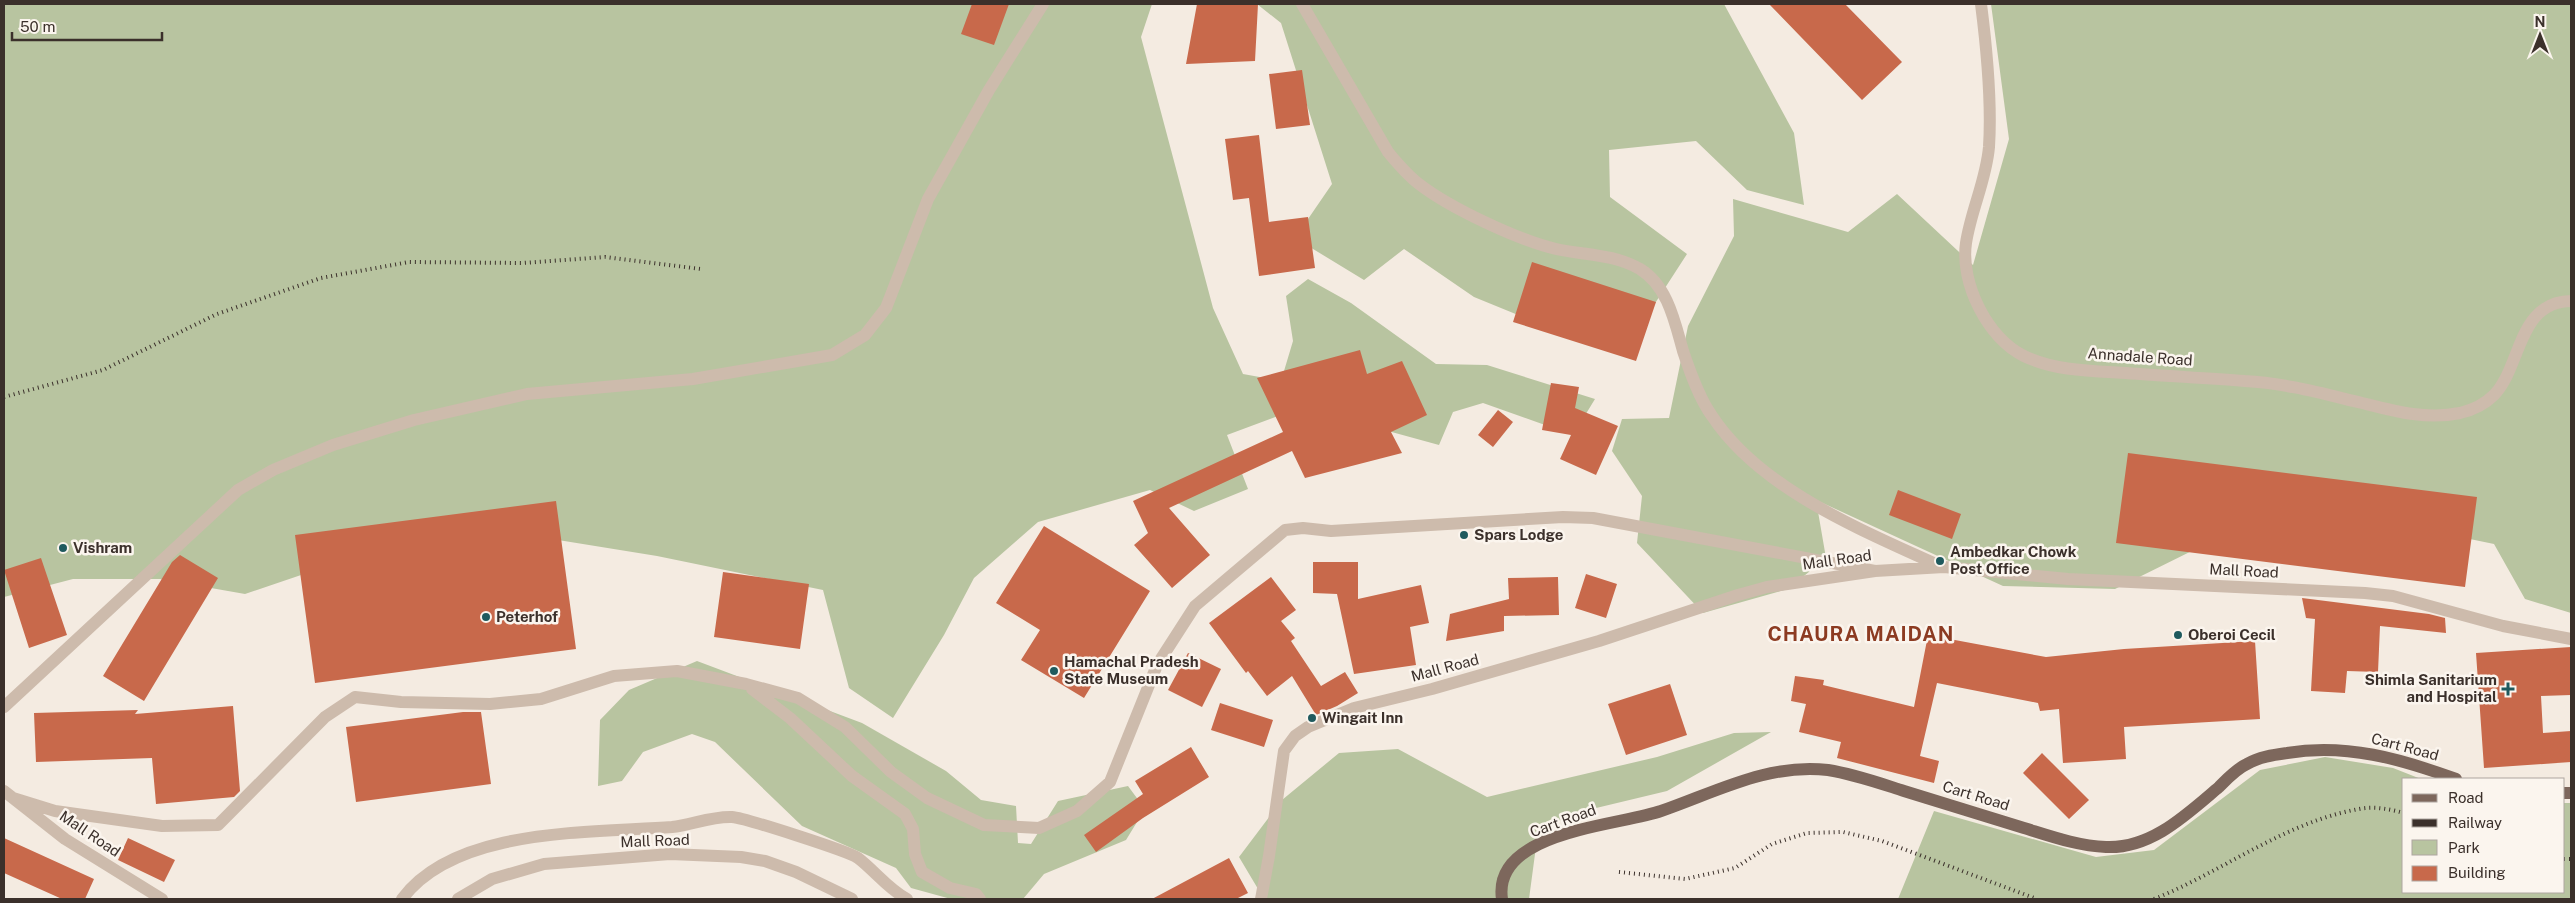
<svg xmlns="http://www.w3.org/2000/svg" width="2575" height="903" font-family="'Public Sans',sans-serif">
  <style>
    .green { fill: #b8c4a0 }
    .building { fill: #c8694b }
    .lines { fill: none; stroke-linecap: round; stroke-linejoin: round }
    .minor { stroke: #cdbbac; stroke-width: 12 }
    .major { stroke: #7d675c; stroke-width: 12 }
    .rail { stroke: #3b302b; stroke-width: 4; stroke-dasharray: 1 4; stroke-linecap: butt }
    .poi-dot { fill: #1f5a5e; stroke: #fbf5ee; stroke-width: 2 }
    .labels { text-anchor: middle; stroke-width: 5; stroke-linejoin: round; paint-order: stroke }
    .street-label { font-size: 15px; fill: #3b302b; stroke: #fbf5ee }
    .poi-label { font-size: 15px; font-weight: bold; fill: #3b302b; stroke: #fbf5ee; text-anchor: start }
    .district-label { font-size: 20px; font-weight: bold; letter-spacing: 1px; fill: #8c3b22; stroke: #fbf5ee }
  </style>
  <rect width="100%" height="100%" fill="#f4ebe1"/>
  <path class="green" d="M 4,4 L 1152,4 L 1141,37 L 1213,308 L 1243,374 L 1281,381 L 1293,341 L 1286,296 L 1308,279 L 1351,303 L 1436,364 L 1487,365 L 1595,399 L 1573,435 L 1483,403 L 1453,412 L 1439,445 L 1388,431 L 1318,401 L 1227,435 L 1248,489 L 1194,511 L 1150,490 L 1038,522 L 974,578 L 944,635 L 893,718 L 849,688 L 823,590 L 657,556 L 521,534 L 304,574 L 245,594 L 160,579 L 73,579 L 4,597 Z
    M 1257,4 L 1724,4 L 1794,133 L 1804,205 L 1747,190 L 1696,141 L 1609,150 L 1610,197 L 1687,254 L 1639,328 L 1552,329 L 1474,297 L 1404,249 L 1364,280 L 1295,238 L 1332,184 L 1281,23 Z
    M 1991,4 L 2571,4 L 2571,613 L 2525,599 L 2494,544 L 2349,514 L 2218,538 L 2115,589 L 2003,586 L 1816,500 L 1826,558 L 1788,589 L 1703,613 L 1637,543 L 1642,496 L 1612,451 L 1622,419 L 1669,418 L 1688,326 L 1734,236 L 1733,199 L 1848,232 L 1897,194 L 1973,265 L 2009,139 Z
    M 697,661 L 862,723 L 946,771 L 981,800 L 1016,806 L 1018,843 L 1031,844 L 1058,801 L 1128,786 L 1145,809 L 1126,840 L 1044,874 L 1023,899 L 951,899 L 911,888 L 896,868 L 802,826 L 715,742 L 692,734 L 643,752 L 622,781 L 598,786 L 600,720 L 629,690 Z
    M 1771,732 L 1667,791 L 1567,815 L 1537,839 L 1529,899 L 1264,899 L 1239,857 L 1282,800 L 1339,753 L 1398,749 L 1487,797 L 1657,757 L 1734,733 Z
    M 2325,757 L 2393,768 L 2421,779 L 2404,779 L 2404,892 L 2564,892 L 2564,803 L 2571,803 L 2571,899 L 1898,899 L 1934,811 L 2096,857 L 2154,850 L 2260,770 Z"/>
  <path class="building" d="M 972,4 L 1009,4 L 994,45 L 961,34 Z
    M 1197,4 L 1258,4 L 1255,61 L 1186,64 Z
    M 1769,4 L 1845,4 L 1902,62 L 1862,100 Z
    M 1302,70 L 1310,125 L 1276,129 L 1269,74 Z
    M 1259,135 L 1269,222 L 1308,217 L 1315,268 L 1259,276 L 1249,198 L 1233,200 L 1225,139 Z
    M 1532,262 L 1656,302 L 1636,361 L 1513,322 Z
    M 1360,350 L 1367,374 L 1402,361 L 1427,415 L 1391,432 L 1402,453 L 1305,478 L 1292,451 L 1169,508 L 1210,555 L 1172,588 L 1134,545 L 1148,533 L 1133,501 L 1283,432 L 1257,378 Z
    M 1551,383 L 1579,387 L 1575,408 L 1618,426 L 1596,475 L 1560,459 L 1571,435 L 1542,430 Z
    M 1498,410 L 1513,422 L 1493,447 L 1478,435 Z
    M 2128,453 L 2477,497 L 2465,587 L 2116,543 Z
    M 1898,490 L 1961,514 L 1952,539 L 1889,515 Z
    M 556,501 L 576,649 L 315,683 L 295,535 Z
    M 1044,526 L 1150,591 L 1084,698 L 1021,660 L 1040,630 L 996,603 Z
    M 180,555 L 218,578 L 144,701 L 103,676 L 172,562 Z
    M 41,558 L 67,635 L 29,648 L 4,570 Z
    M 1313,562 L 1358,562 L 1358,599 L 1421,585 L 1429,623 L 1410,627 L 1416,665 L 1354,674 L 1337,594 L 1313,593 Z
    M 723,572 L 809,584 L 800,649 L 714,637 Z
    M 1586,574 L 1617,584 L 1606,618 L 1575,608 Z
    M 1271,577 L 1296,610 L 1281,621 L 1295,638 L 1291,641 L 1321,686 L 1345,672 L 1358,693 L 1337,706 L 1316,715 L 1292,676 L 1267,696 L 1248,671 L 1246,673 L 1209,623 Z
    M 1558,577 L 1559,615 L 1504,616 L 1504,631 L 1446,641 L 1450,614 L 1509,599 L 1508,578 Z
    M 2302,598 L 2429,614 L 2445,618 L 2446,633 L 2380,626 L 2378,672 L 2347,671 L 2345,693 L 2311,691 L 2315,619 L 2306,618 Z
    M 1928,635 L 2046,657 L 2124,649 L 2255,641 L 2260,719 L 2124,727 L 2126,759 L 2063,763 L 2059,709 L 2040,711 L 2038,703 L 1937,683 L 1920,756 L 1939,761 L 1934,783 L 1837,758 L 1841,742 L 1799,732 L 1806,704 L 1791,701 L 1795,676 L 1824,680 L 1823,685 L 1914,707 Z
    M 2571,647 L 2571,695 L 2541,696 L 2543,733 L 2571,731 L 2571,762 L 2484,768 L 2476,653 Z
    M 1188,653 L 1221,669 L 1202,707 L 1168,690 Z
    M 1670,684 L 1687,735 L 1626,755 L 1608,704 Z
    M 1220,703 L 1273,720 L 1264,747 L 1211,730 Z
    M 233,706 L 240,791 L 234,797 L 156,804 L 152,758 L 36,762 L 34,713 L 138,710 L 135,714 Z
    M 463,712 L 481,712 L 491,784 L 356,802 L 346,727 Z
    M 1191,747 L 1209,777 L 1143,818 L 1096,852 L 1084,835 L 1143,794 L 1135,781 Z
    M 2042,753 L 2089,800 L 2069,819 L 2023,773 Z
    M 4,838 L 94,879 L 85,899 L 62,899 L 4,873 Z
    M 128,838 L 175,860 L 164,882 L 118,860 Z
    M 1229,858 L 1248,893 L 1236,899 L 1152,899 Z"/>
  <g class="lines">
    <path class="minor" d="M 1302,4 L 1388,152 C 1398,164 1407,175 1419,184 C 1450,208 1518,240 1556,249 C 1584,255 1614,254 1640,269 C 1668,286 1675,323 1683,351 C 1690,372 1699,398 1712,416 C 1761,490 1862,530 1940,566
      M 1981,4 C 1987,51 1992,100 1989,147 C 1986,181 1971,210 1966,243 C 1960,283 1988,339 2024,356 C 2055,371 2093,371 2126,373 C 2166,376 2206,378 2245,381 C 2285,383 2324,394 2362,403 C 2394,411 2426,420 2460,413 C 2473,410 2485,404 2494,395 C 2522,366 2517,302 2571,301
      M 752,689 L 790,718 L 852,776 L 905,814 L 913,829 L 915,854 L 922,872 L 950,888 L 976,894 L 980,899
      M 4,707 L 238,490 L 273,470 L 333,445 L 414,420 L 527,394 L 693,379 L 832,355 L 865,335 L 886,308 L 928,199 L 989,90 L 1043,4
      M 4,791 L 65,839 L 162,899
      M 13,798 L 55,811 L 162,826 L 218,825 L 325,717 L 355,697 L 401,702 L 490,704 L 541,699 L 614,676 L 677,671 L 746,684 L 798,698 L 845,727 L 891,772 L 927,798 L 984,825 L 1039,828 L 1077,811 L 1110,782 L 1157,665 L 1195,606 L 1285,530 L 1303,528 L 1331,531 L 1563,517 L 1593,518 L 1875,571
      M 402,899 C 455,827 591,833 672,827 C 691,825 712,816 732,817 C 745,818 848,851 858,858 C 875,871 888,889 907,899
      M 458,899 L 492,879 L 544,864 L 670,854 L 741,857 L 765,861 L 796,872 L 852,899
      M 1261,899 L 1269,856 L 1284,751 L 1295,736 L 1308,727 L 1354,708 L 1432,689 L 1599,641 L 1738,595 L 1767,587 L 1875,571 L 1944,567 L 2068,579 L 2365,593 L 2393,596 L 2503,626 L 2571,639"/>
    <path class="major" d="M 2564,793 L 2571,793
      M 1502,899 C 1492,831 1618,826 1661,811 C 1716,792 1768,763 1828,770 C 1854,774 1879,783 1904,791 C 1944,803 1984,816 2024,828 C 2050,836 2078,846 2106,847 C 2151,849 2186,815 2219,787 C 2227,779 2236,769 2247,764 C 2259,757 2273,755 2287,753 C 2346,743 2401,759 2456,779"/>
    <path class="rail" d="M 4,397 L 103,370 L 217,314 L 321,278 L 409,262 L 523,263 L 605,257 L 701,269
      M 2564,859 L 2571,859
      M 1619,872 L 1685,879 L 1735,868 L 1772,844 L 1807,833 L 1843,832 L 1882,841 L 2037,899
      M 2154,899 C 2222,872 2285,822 2359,809 C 2374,806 2389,809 2404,813"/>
  </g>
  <g class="poi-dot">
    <circle cx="1464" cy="535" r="5"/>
    <circle cx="63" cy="548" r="5"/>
    <circle cx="1940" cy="561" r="5"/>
    <circle cx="486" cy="617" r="5"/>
    <circle cx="2178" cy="635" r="5"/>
    <circle cx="1054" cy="671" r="5"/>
    <path d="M2505.5 681.5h5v5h5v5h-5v5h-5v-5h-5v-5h5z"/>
    <circle cx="1312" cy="718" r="5"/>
  </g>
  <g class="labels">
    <g class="street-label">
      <text transform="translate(2140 357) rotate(4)" y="5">Annadale Road</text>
      <text transform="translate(1837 560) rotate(-8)" y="5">Mall Road</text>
      <text transform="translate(2244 571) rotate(3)" y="5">Mall Road</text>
      <text transform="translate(1445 668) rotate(-15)" y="5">Mall Road</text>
      <text transform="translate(2405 747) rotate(15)" y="5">Cart Road</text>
      <text transform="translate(1976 796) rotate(17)" y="5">Cart Road</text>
      <text transform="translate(1563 821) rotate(-20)" y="5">Cart Road</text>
      <text transform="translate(90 834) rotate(34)" y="5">Mall Road</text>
      <text transform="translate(655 841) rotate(-2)" y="5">Mall Road</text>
    </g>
    <g class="poi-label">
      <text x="1474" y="540">Spars Lodge</text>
      <text x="73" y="553">Vishram</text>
      <text x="1950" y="557">Ambedkar Chowk<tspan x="1950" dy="17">Post Office</tspan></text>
      <text x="496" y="622">Peterhof</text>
      <text x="2188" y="640">Oberoi Cecil</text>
      <text x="1064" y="667">Hamachal Pradesh<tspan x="1064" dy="17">State Museum</tspan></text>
      <text x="2497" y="685" text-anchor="end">Shimla Sanitarium<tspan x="2497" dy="17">and Hospital</tspan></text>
      <text x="1322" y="723">Wingait Inn</text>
    </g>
    <g class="district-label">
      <text x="1861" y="641">CHAURA MAIDAN</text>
    </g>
  </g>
  <rect width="2575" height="903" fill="none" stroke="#3b302b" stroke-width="10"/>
  <rect x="2402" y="778" width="162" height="115" fill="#fbf5ee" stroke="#aea6a0"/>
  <rect x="2412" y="794" width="25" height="8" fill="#7d675c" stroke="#aea6a0"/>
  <text x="2448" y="803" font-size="15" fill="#3b302b">Road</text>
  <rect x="2412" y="819" width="25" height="8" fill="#3b302b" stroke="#aea6a0"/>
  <text x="2448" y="828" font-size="15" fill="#3b302b">Railway</text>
  <rect x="2412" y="840" width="25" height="15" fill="#b8c4a0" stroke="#aea6a0"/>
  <text x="2448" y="853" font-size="15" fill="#3b302b">Park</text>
  <rect x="2412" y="866" width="25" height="15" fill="#c8694b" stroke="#aea6a0"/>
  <text x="2448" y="878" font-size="15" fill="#3b302b">Building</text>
  <g transform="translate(2540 35)" stroke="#fbf5ee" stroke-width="4" paint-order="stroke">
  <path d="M0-4L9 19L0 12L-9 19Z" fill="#3b302b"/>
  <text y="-8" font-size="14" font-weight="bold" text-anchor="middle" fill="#3b302b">N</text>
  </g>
  <path d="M12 32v8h150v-8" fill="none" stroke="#3b302b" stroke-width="2.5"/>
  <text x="20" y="32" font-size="15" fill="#3b302b" stroke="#fbf5ee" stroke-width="4" paint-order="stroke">50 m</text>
</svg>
